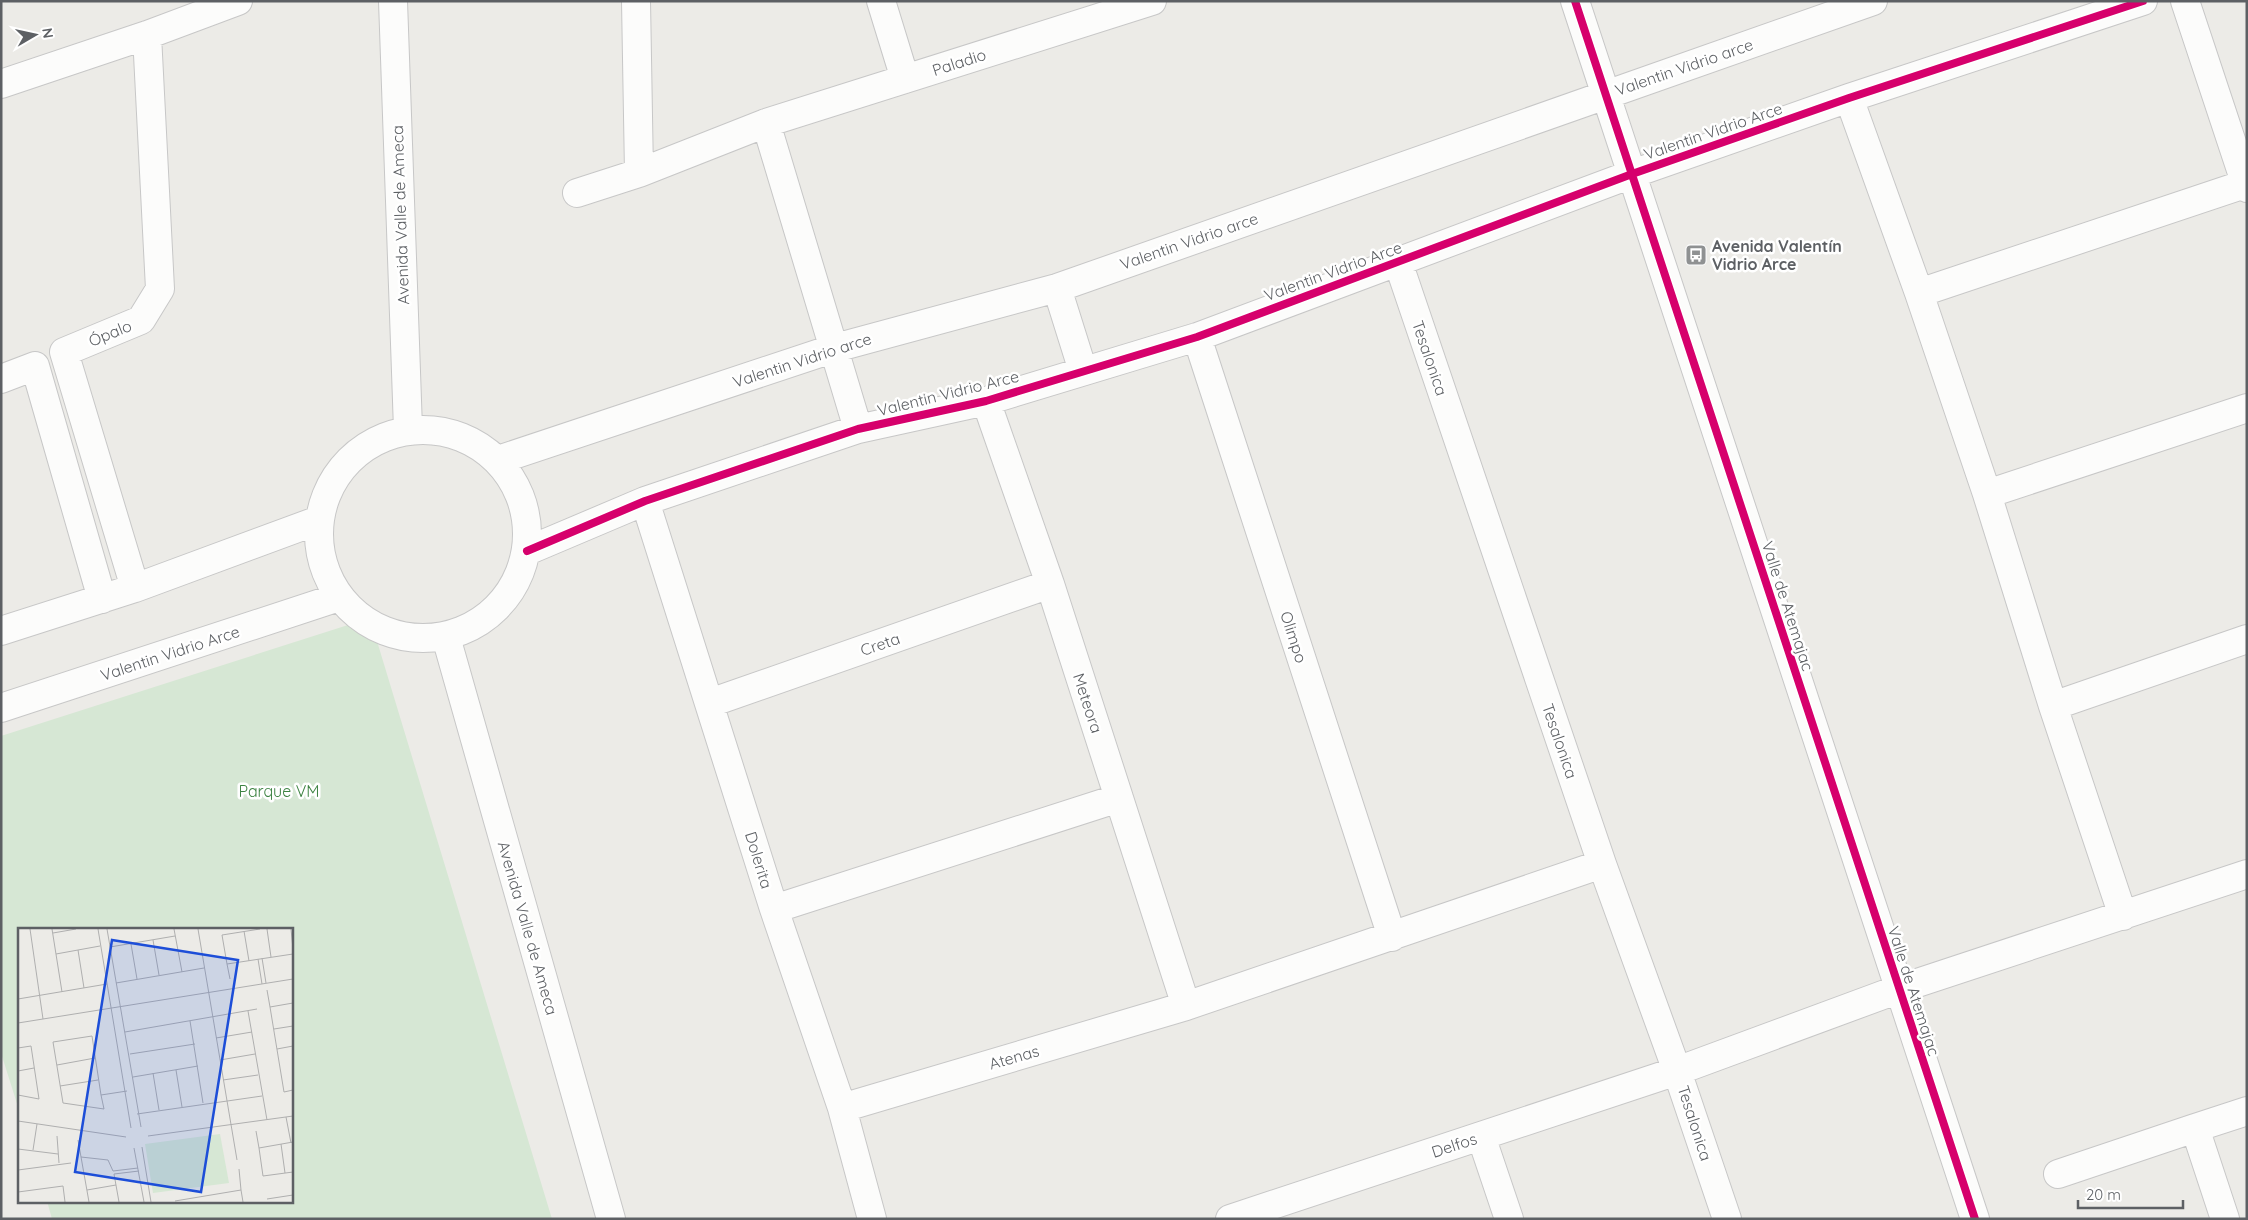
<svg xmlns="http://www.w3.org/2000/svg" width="2248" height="1220" font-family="Quicksand,sans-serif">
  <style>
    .green { fill: #d6e7d4 }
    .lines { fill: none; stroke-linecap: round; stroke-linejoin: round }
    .minor-casing { stroke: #c7c7c7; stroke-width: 30 }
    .minor { stroke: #fcfcfb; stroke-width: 28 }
    .cycleway-casing { stroke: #fff; stroke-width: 11 }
    .cycleway { stroke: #d6006c; stroke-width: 8 }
    .labels { text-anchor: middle; stroke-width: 5; stroke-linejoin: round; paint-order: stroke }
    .street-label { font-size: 16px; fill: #5d6064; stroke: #fff }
    .poi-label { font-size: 16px; font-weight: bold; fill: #5d6064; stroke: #fff; text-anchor: start }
    .park-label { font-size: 16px; fill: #3d8342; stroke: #fff }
    .inset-road { fill: none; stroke: #afafaf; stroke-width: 1 }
    .view { fill: #1d4ed8; fill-opacity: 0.15; stroke: #1d4ed8; stroke-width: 2.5 }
    .inset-edge { fill: none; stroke: #5d6064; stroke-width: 2.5 }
  </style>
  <rect width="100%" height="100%" fill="#ecebe7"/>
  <path class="green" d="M 370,618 L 552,1219 L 52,1219 L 47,1201 L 291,1201 L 291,929 L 19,929 L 19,1110 L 1,1053 L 1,736 Z"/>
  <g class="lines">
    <g class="minor-casing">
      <path id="minor" d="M 393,1 L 408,429
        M 636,1 L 639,173 L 766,123 L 1152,1
        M 881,1 L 905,79
        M 1575,1 L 1975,1219
        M 2185,1 L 2247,188
        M 1,84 L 147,35 L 238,1
        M 1849,98 L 1919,293 L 1987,494 L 2053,706 L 2123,916
        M 766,123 L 858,429
        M 577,193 L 639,173
        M 1398,262 L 1602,864 L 1677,1071 L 1727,1219
        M 1057,288 L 1083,371
        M 1919,293 L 2245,184
        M 1197,337 L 1392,937
        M 1,379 L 35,366 L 102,599
        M 986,401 L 1050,584 L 1186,1006
        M319 534a104 104 0 1 1 208 0a104 104 0 1 1-208 0Z
        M 498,460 L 835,348 L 1057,288 L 1873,1
        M 1987,494 L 2247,408
        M 645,501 L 774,909 L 842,1108 L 872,1219
        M 527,551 L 645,501 L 858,429 L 986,401 L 1197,337 L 1632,174 L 1849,98 L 2143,1
        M 135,588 L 64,352 L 141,320 L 160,289 L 147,35
        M 1,631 L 135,588 L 319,520
        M 446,637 L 611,1219
        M 710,703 L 1050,584
        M 2053,706 L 2247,639
        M 1,708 L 339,597
        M 774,909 L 1119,798
        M 842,1108 L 1186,1006 L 1602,864
        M 1481,1136 L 1509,1219
        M 2058,1174 L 2195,1128
        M 1230,1219 L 1677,1071 L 1899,989 L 2247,874
        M 2225,1219 L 2195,1128 L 2247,1111"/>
    </g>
    <use href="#minor" class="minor"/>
    <g class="cycleway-casing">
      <path id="cycleway" d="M 1575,1 L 1975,1219
        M 527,551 L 645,501 L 858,429 L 986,401 L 1197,337 L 1632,174 L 1849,98 L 2143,1"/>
    </g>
    <use href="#cycleway" class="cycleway"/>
  </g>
  <defs>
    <g id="bus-square" transform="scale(1.125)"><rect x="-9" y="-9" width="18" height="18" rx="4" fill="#8f9192" stroke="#fff"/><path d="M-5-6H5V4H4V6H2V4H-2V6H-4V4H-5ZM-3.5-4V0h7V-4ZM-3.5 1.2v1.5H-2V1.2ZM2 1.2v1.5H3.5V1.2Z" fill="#fff"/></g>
  </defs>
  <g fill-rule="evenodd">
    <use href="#bus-square" x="1696" y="255"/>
  </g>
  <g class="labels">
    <g class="street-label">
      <text transform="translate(959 62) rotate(-18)" y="6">Paladio</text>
      <text transform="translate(1684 67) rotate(-19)" y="6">Valentin Vidrio arce</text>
      <text transform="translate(1713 131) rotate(-19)" y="6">Valentin Vidrio Arce</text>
      <text transform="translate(400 215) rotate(-92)" y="6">Avenida Valle de Ameca</text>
      <text transform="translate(1189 241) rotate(-19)" y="6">Valentin Vidrio arce</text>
      <text transform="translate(1333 271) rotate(-20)" y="6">Valentin Vidrio Arce</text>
      <text transform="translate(110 333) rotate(-22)" y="6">Ópalo</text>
      <text transform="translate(1430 358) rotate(71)" y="6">Tesalonica</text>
      <text transform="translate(802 360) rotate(-18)" y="6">Valentin Vidrio arce</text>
      <text transform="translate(948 393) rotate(-14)" y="6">Valentin Vidrio Arce</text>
      <text transform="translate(1788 606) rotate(72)" y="6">Valle de Atemajac</text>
      <text transform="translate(1294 637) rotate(72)" y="6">Olimpo</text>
      <text transform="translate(880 644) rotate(-19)" y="6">Creta</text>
      <text transform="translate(170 653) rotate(-18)" y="6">Valentin Vidrio Arce</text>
      <text transform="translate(1088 703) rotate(72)" y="6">Meteora</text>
      <text transform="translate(1560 741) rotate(71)" y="6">Tesalonica</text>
      <text transform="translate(759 860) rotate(73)" y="6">Dolerita</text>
      <text transform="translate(528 928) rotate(74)" y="6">Avenida Valle de Ameca</text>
      <text transform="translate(1914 991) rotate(72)" y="6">Valle de Atemajac</text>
      <text transform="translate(1014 1057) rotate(-16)" y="6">Atenas</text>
      <text transform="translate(1695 1123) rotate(72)" y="6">Tesalonica</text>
      <text transform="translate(1454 1145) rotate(-18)" y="6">Delfos</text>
    </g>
    <g class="poi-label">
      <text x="1712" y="252">Avenida Valentín<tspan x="1712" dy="18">Vidrio Arce</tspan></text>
    </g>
    <g class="park-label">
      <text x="279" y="797">Parque VM</text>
    </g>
  </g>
  <g transform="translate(18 928)">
    <rect width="275" height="275" fill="#ecebe7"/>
    <path d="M 202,206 L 211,255 L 135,265 L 127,216 Z" fill="#d6e7d4"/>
    <path class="inset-road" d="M 12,1 L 25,91M 34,1 L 44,64M 80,1 L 113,200M 89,1 L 123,199M 156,1 L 164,44M 180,1 L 219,232M 242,1 L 204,7 L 209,36 L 275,26M 249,1 L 253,29M 273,1 L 275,21M 226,3 L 231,33M 35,5 L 58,1M 135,12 L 141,47M 113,16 L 119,51M 92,19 L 157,8M 60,22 L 66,60M 38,26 L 82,18M 244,30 L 248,55M 240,31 L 244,56M 209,36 L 212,51M 98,55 L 186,40M 249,62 L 252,79M 0,71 L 89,56M 275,75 L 252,79 L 266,164 L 275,162M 230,83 L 249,192M 172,93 L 185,175M 0,95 L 275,51M 256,101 L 275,98M 107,104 L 239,81M 74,108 L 83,167 L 86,181 L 45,175 L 35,114 ZM 198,110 L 234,104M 0,120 L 13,118 L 21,171 L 0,167M 259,121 L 275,118M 112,126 L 177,116M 202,132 L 237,126M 39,137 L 77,130M 158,142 L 164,179M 0,143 L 16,140M 135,145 L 141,182M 115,149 L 180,138M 205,152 L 240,147M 42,158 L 80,152M 83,167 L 109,163M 119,186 L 244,168M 268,189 L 273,215M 0,193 L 108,209M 238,203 L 241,220M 39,208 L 41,235M 130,208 L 275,188M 60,212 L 71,274M 275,214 L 241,220 L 245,248 L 275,244M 263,216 L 267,245M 124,219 L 133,274M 116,220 L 126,274M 0,221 L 40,226M 15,222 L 19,196M 63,229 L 90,232 L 95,243 L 120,240M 221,241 L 223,262M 0,242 L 53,235M 69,262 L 98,257M 0,264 L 45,258 L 47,274M 249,271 L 275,267M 157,273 L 223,262 L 225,274M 101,274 L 96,246 L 121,243"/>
    <path class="view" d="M 94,12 L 220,32 L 183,264 L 57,244 Z"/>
    <rect width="275" height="275" class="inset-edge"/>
  </g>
  <rect width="2248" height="1220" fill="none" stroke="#5d6064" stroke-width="5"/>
  <g transform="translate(35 35) rotate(81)" stroke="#ffffff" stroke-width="4" paint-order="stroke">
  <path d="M0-4L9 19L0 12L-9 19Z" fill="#5d6064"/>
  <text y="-8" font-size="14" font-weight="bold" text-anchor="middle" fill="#5d6064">N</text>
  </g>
  <path d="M2078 1200v8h105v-8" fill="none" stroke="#5d6064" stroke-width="2.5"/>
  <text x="2086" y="1200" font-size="15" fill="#5d6064" stroke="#ffffff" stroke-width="4" paint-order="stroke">20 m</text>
</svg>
